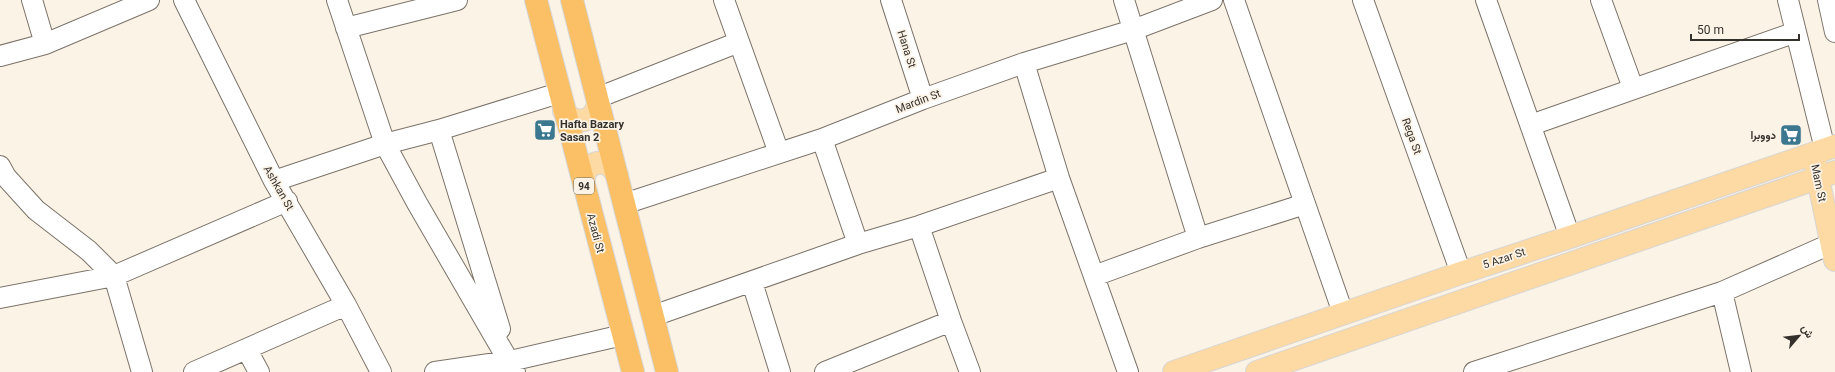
<svg xmlns="http://www.w3.org/2000/svg" width="1835" height="372" font-family="Roboto,Vazirmatn,sans-serif">
  <style>
    .lines { fill: none; stroke-linecap: round; stroke-linejoin: round }
    .minor-casing { stroke: #7b7369; stroke-width: 22 }
    .major-casing { stroke: #d6d6d5; stroke-width: 24 }
    .highway-casing { stroke: #d6d6d5; stroke-width: 24 }
    .minor { stroke: #fff; stroke-width: 20 }
    .major { stroke: #fdd9a3; stroke-width: 22 }
    .highway { stroke: #fbc065; stroke-width: 22 }
    .labels { text-anchor: middle; stroke-width: 3.5; stroke-linejoin: round; paint-order: stroke }
    .shield { fill: #fcf3e7; stroke: #706b64; stroke-width: 1 }
    .shield-label { font-size: 10px; font-weight: bold; fill: #34312c }
    .street-label { font-size: 11px; fill: #34312c; stroke: #fcf3e7 }
    .poi-label { font-size: 11px; font-weight: bold; fill: #34312c; stroke: #fcf3e7; text-anchor: start }
  </style>
  <rect width="100%" height="100%" fill="#fcf3e7"/>
  <g class="lines">
    <g class="minor-casing">
      <path id="minor" d="M 32,0 L 45,44
        M 184,0 L 274,181 L 346,305 L 381,372
        M 337,0 L 385,144 L 417,203 L 515,372
        M 724,0 L 779,153
        M 891,0 L 923,99
        M 1124,0 L 1198,238
        M 1234,0 L 1343,313
        M 1363,0 L 1461,273
        M 1486,0 L 1570,237
        M 1601,0 L 1633,88
        M 1788,0 L 1825,149
        M 1828,0 L 1835,32
        M 346,28 L 457,0
        M 0,56 L 45,44 L 149,0
        M 1024,63 L 1059,178 L 1128,372
        M 597,98 L 739,42
        M 1531,125 L 1796,32
        M 439,130 L 500,329
        M 822,139 L 858,244
        M 0,166 L 6,177 L 36,210 L 89,251 L 114,276 L 142,372
        M 274,181 L 385,144 L 439,130 L 559,93
        M 624,204 L 822,139 L 923,99 L 1024,63 L 1133,30 L 1212,0
        M 919,226 L 951,321 L 970,372
        M 1094,276 L 1198,238 L 1305,204
        M 752,282 L 780,372
        M 1722,292 L 1741,372
        M 0,298 L 114,276 L 287,201
        M 653,316 L 858,244 L 919,226 L 1059,178
        M 247,350 L 259,372
        M 194,372 L 346,305
        M 435,372 L 510,361 L 623,335
        M 825,372 L 951,321
        M 1474,372 L 1722,292 L 1835,242"/>
    </g>
    <g class="major-casing">
      <path id="major" d="M 564,111 C 575,127 595,122 598,103
        M 1815,164 L 1835,260
        M 584,185 C 581,162 606,154 617,175
        M 1174,372 L 1461,273 L 1570,237 L 1835,146
        M 1257,372 L 1835,172"/>
    </g>
    <g class="highway-casing">
      <path id="highway" d="M 536,0 L 633,372
        M 572,0 L 667,372"/>
    </g>
    <use href="#minor" class="minor"/>
    <use href="#major" class="major"/>
    <use href="#highway" class="highway"/>
  </g>
  <defs>
    <g id="supermarket-square" transform="scale(1.15)"><rect x="-9" y="-9" width="18" height="18" rx="4" fill="#3b778e" stroke="#fcf3e7"/><path d="M-6-5.5h2.5l.6 2H6L4.5 2H-2.5L-4.4-4H-6ZM-1.5 3.2a1.3 1.3 0 1 0 .1 0ZM3 3.2a1.3 1.3 0 1 0 .1 0Z" fill="#fff"/></g>
  </defs>
  <g fill-rule="evenodd">
    <use href="#supermarket-square" x="545" y="130"/>
    <use href="#supermarket-square" x="1791" y="135"/>
  </g>
  <g class="labels">
    <rect class="shield" x="574" y="178" width="20" height="16" rx="3"/>
    <g class="shield-label">
      <text x="584" y="190">94</text>
    </g>
    <g class="street-label">
      <text transform="translate(907 49) rotate(72)" y="4">Hana St</text>
      <text transform="translate(918 101) rotate(-21)" y="4">Mardin St</text>
      <text transform="translate(1412 136) rotate(70)" y="4">Rega St</text>
      <text transform="translate(1819 183) rotate(78)" y="4">Mam St</text>
      <text transform="translate(279 188) rotate(60)" y="4">Ashkan St</text>
      <text transform="translate(596 233) rotate(75)" y="4">Azadi St</text>
      <text transform="translate(1504 258) rotate(-18)" y="4">5 Azar St</text>
    </g>
    <g class="poi-label">
      <text x="560" y="128">Hafta Bazary<tspan x="560" dy="13">Sasan 2</tspan></text>
      <text x="1776" y="139" text-anchor="end">دووبرا</text>
    </g>
  </g>
  <g transform="translate(1799 336) rotate(62)" stroke="#fcf3e7" stroke-width="3" paint-order="stroke">
  <path d="M0-3L7 15L0 10L-7 15Z" fill="#34312c"/>
  <text y="-6" font-size="11" font-weight="bold" text-anchor="middle" fill="#34312c">ش</text>
  </g>
  <path d="M1691 34v6h108v-6" fill="none" stroke="#34312c" stroke-width="2"/>
  <text x="1697" y="34" font-size="12" fill="#34312c" stroke="#fcf3e7" stroke-width="3" paint-order="stroke">50 m</text>
</svg>
